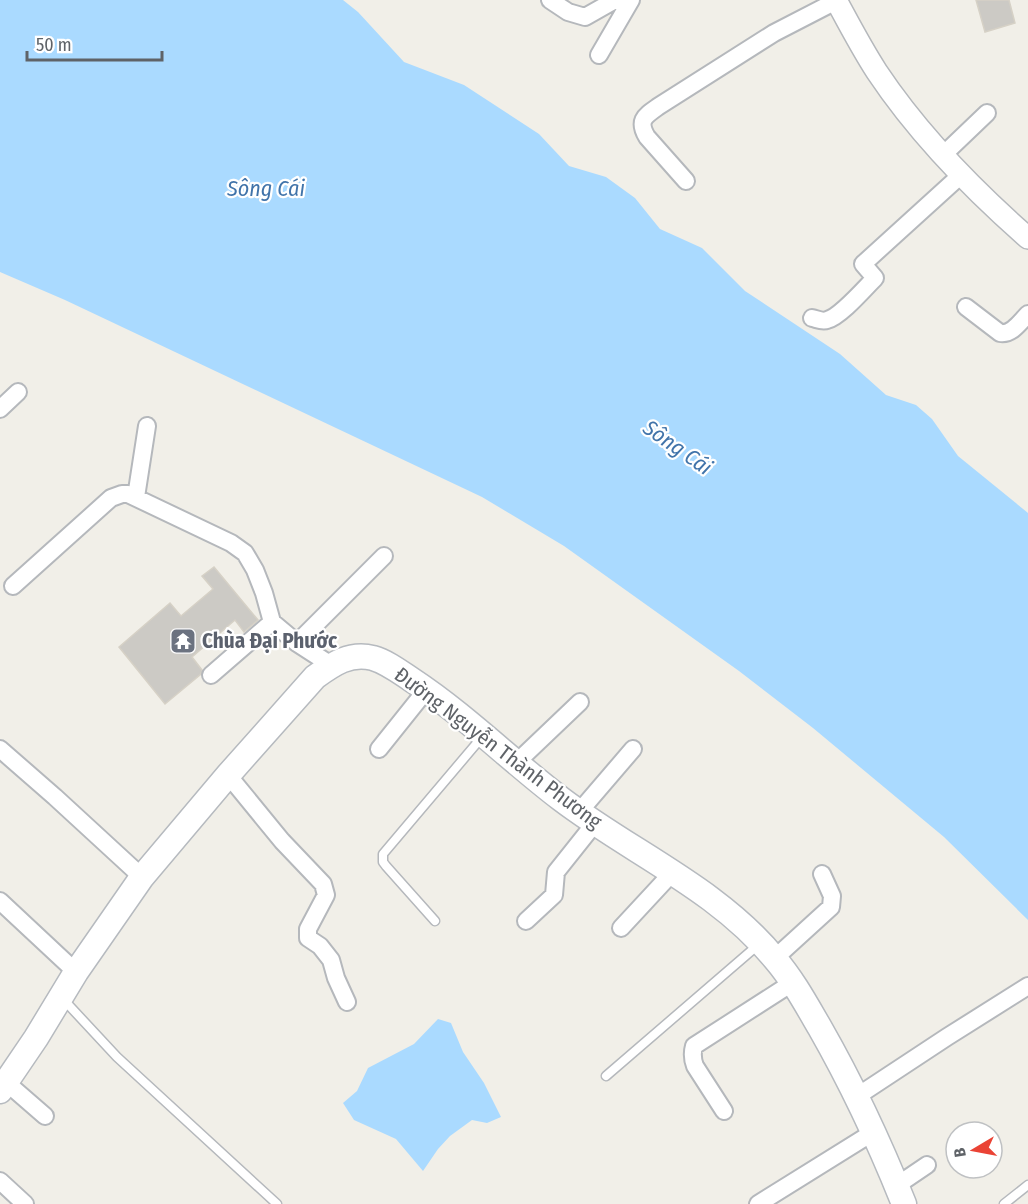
<svg xmlns="http://www.w3.org/2000/svg" width="1028" height="1204" font-family="'Fira Sans Condensed',sans-serif">
  <style>
    .water { fill: #aadaff }
    .building { fill: #cccac5; stroke: #d6d1c6; stroke-width: 1.5 }
    .lines { fill: none; stroke-linecap: round; stroke-linejoin: round }
    .service-casing { stroke: #b5b8bc; stroke-width: 11 }
    .minor-casing { stroke: #b5b8bc; stroke-width: 20 }
    .tertiary-casing { stroke: #b5b8bc; stroke-width: 24 }
    .secondary-casing { stroke: #b6babf; stroke-width: 27 }
    .service { stroke: #fff; stroke-width: 8 }
    .minor { stroke: #fff; stroke-width: 16 }
    .tertiary { stroke: #fff; stroke-width: 21 }
    .secondary { stroke: #fff; stroke-width: 24 }
    .labels { text-anchor: middle; stroke-width: 4.5; stroke-linejoin: round; paint-order: stroke }
    .worship-label { font-size: 21px; font-weight: bold; fill: #5b616d; stroke: #fff; text-anchor: start }
    .street-label { font-size: 21px; fill: #5f6368; stroke: #fff }
    .water-label { font-size: 22px; font-style: italic; fill: #4174aa; stroke: #fff }
  </style>
  <rect width="100%" height="100%" fill="#f1efe8"/>
  <path class="water" d="M 0,0 L 343,0 L 358,12 L 404,62 L 464,85 L 539,134 L 569,166 L 606,177 L 635,198 L 660,229 L 702,248 L 745,291 L 840,354 L 886,395 L 916,405 L 932,419 L 958,456 L 1028,513 L 1028,920 L 944,837 L 813,728 L 739,671 L 564,546 L 482,497 L 65,300 L 0,272 Z
    M 438,1019 L 451,1023 L 463,1052 L 484,1083 L 501,1117 L 487,1123 L 472,1120 L 450,1136 L 438,1149 L 423,1171 L 396,1139 L 354,1120 L 343,1103 L 357,1091 L 368,1068 L 414,1044 Z"/>
  <path class="building" d="M 976,0 L 1009,0 L 1015,23 L 985,32 Z
    M 214,567 L 258,620 L 244,632 L 235,620 L 192,657 L 202,670 L 201,674 L 165,704 L 119,647 L 170,603 L 181,616 L 213,589 L 202,576 Z"/>
  <g class="lines">
    <g class="service-casing">
      <path id="service" d="M 435,921 L 386,866 L 383,862 L 383,854 L 482,737
        M 63,999 L 117,1057 L 277,1204
        M 606,1076 L 758,945
        M 1004,1204 L 1028,1185"/>
    </g>
    <g class="minor-casing">
      <path id="minor" d="M 550,0 L 568,12 L 585,17 L 615,0
        M 599,55 L 631,0
        M 942,156 L 987,113
        M 686,181 L 647,137 C 637,120 645,116 659,106 L 774,33 L 838,0
        M 966,307 L 1000,333 C 1012,335 1020,322 1028,314
        M 812,318 C 817,319 822,322 827,320 C 840,317 865,288 875,278 L 863,264 L 961,175
        M 0,409 L 18,392
        M 136,497 L 147,426
        M 13,586 L 111,498 L 122,494 L 128,494 L 231,543 L 245,553 L 255,570 L 264,593 L 272,622 L 297,643 L 331,665
        M 297,643 L 384,556
        M 211,675 L 272,622
        M 0,749 L 55,797 L 142,877
        M 379,749 L 427,689
        M 516,763 L 580,702
        M 228,775 L 282,841 L 323,884 L 326,895 L 308,929 L 308,938 L 320,946 L 331,960 L 336,978 L 347,1002
        M 579,812 L 633,749
        M 0,901 L 76,972
        M 526,921 L 554,895 L 556,872 L 595,823
        M 621,928 L 672,873
        M 775,958 L 831,907 L 832,896 L 822,874
        M 7,1083 L 45,1116
        M 856,1097 L 947,1037 L 1028,986
        M 724,1111 L 695,1066 C 692,1058 692,1053 694,1046 L 792,983
        M 0,1181 L 25,1204
        M 896,1186 L 927,1165
        M 758,1204 L 872,1133"/>
    </g>
    <g class="tertiary-casing">
      <path id="tertiary" d="M 836,0 C 849,24 862,49 877,72 C 919,135 971,188 1028,238"/>
    </g>
    <g class="secondary-casing">
      <path id="secondary" d="M 0,1091 L 36,1038 L 76,972 L 142,877 L 228,775 L 315,677 C 333,664 350,652 373,658 C 387,662 400,672 412,680 C 465,715 511,761 561,799 C 632,853 718,889 775,959 C 793,980 806,1004 820,1028 C 852,1084 880,1144 904,1204"/>
    </g>
    <use href="#service" class="service"/>
    <use href="#minor" class="minor"/>
    <use href="#tertiary" class="tertiary"/>
    <use href="#secondary" class="secondary"/>
  </g>
  <defs>
    <g id="temple-square" transform="scale(1.35)"><rect x="-9" y="-9" width="18" height="18" rx="4" fill="#6b7280" stroke="#fff"/><path d="M0-6L5-2H3V0L6.5 2.5H4V6H1.5V3h-3V6H-4V2.5H-6.5L-3 0V-2H-5Z" fill="#fff"/></g>
  </defs>
  <g fill-rule="evenodd">
    <use href="#temple-square" x="183" y="641"/>
  </g>
  <g class="labels">
    <g class="worship-label">
      <text x="202" y="648">Chùa Đại Phước</text>
    </g>
    <g class="street-label">
      <text transform="translate(498 748) rotate(37)" y="7">Đường Nguyễn Thành Phương</text>
    </g>
    <g class="water-label">
      <text x="266" y="196">Sông Cái</text>
      <text transform="translate(678 447) rotate(35)" y="8">Sông Cái</text>
    </g>
  </g>
  <g transform="translate(974 1150) rotate(260)"><circle r="28" fill="#ffffff" stroke="#bfc1c3" stroke-width="1.5"/>
  <path d="M0-4.5L10 22L0 15L-10 22Z" fill="#ea4335"/>
  <text y="-9" font-size="16" font-weight="bold" text-anchor="middle" fill="#5f6368">B</text>
  </g>
  <path d="M27 51v9h135v-9" fill="none" stroke="#5f6368" stroke-width="3"/>
  <text x="36" y="51" font-size="18" fill="#5f6368" stroke="#ffffff" stroke-width="4.5" paint-order="stroke">50 m</text>
</svg>
